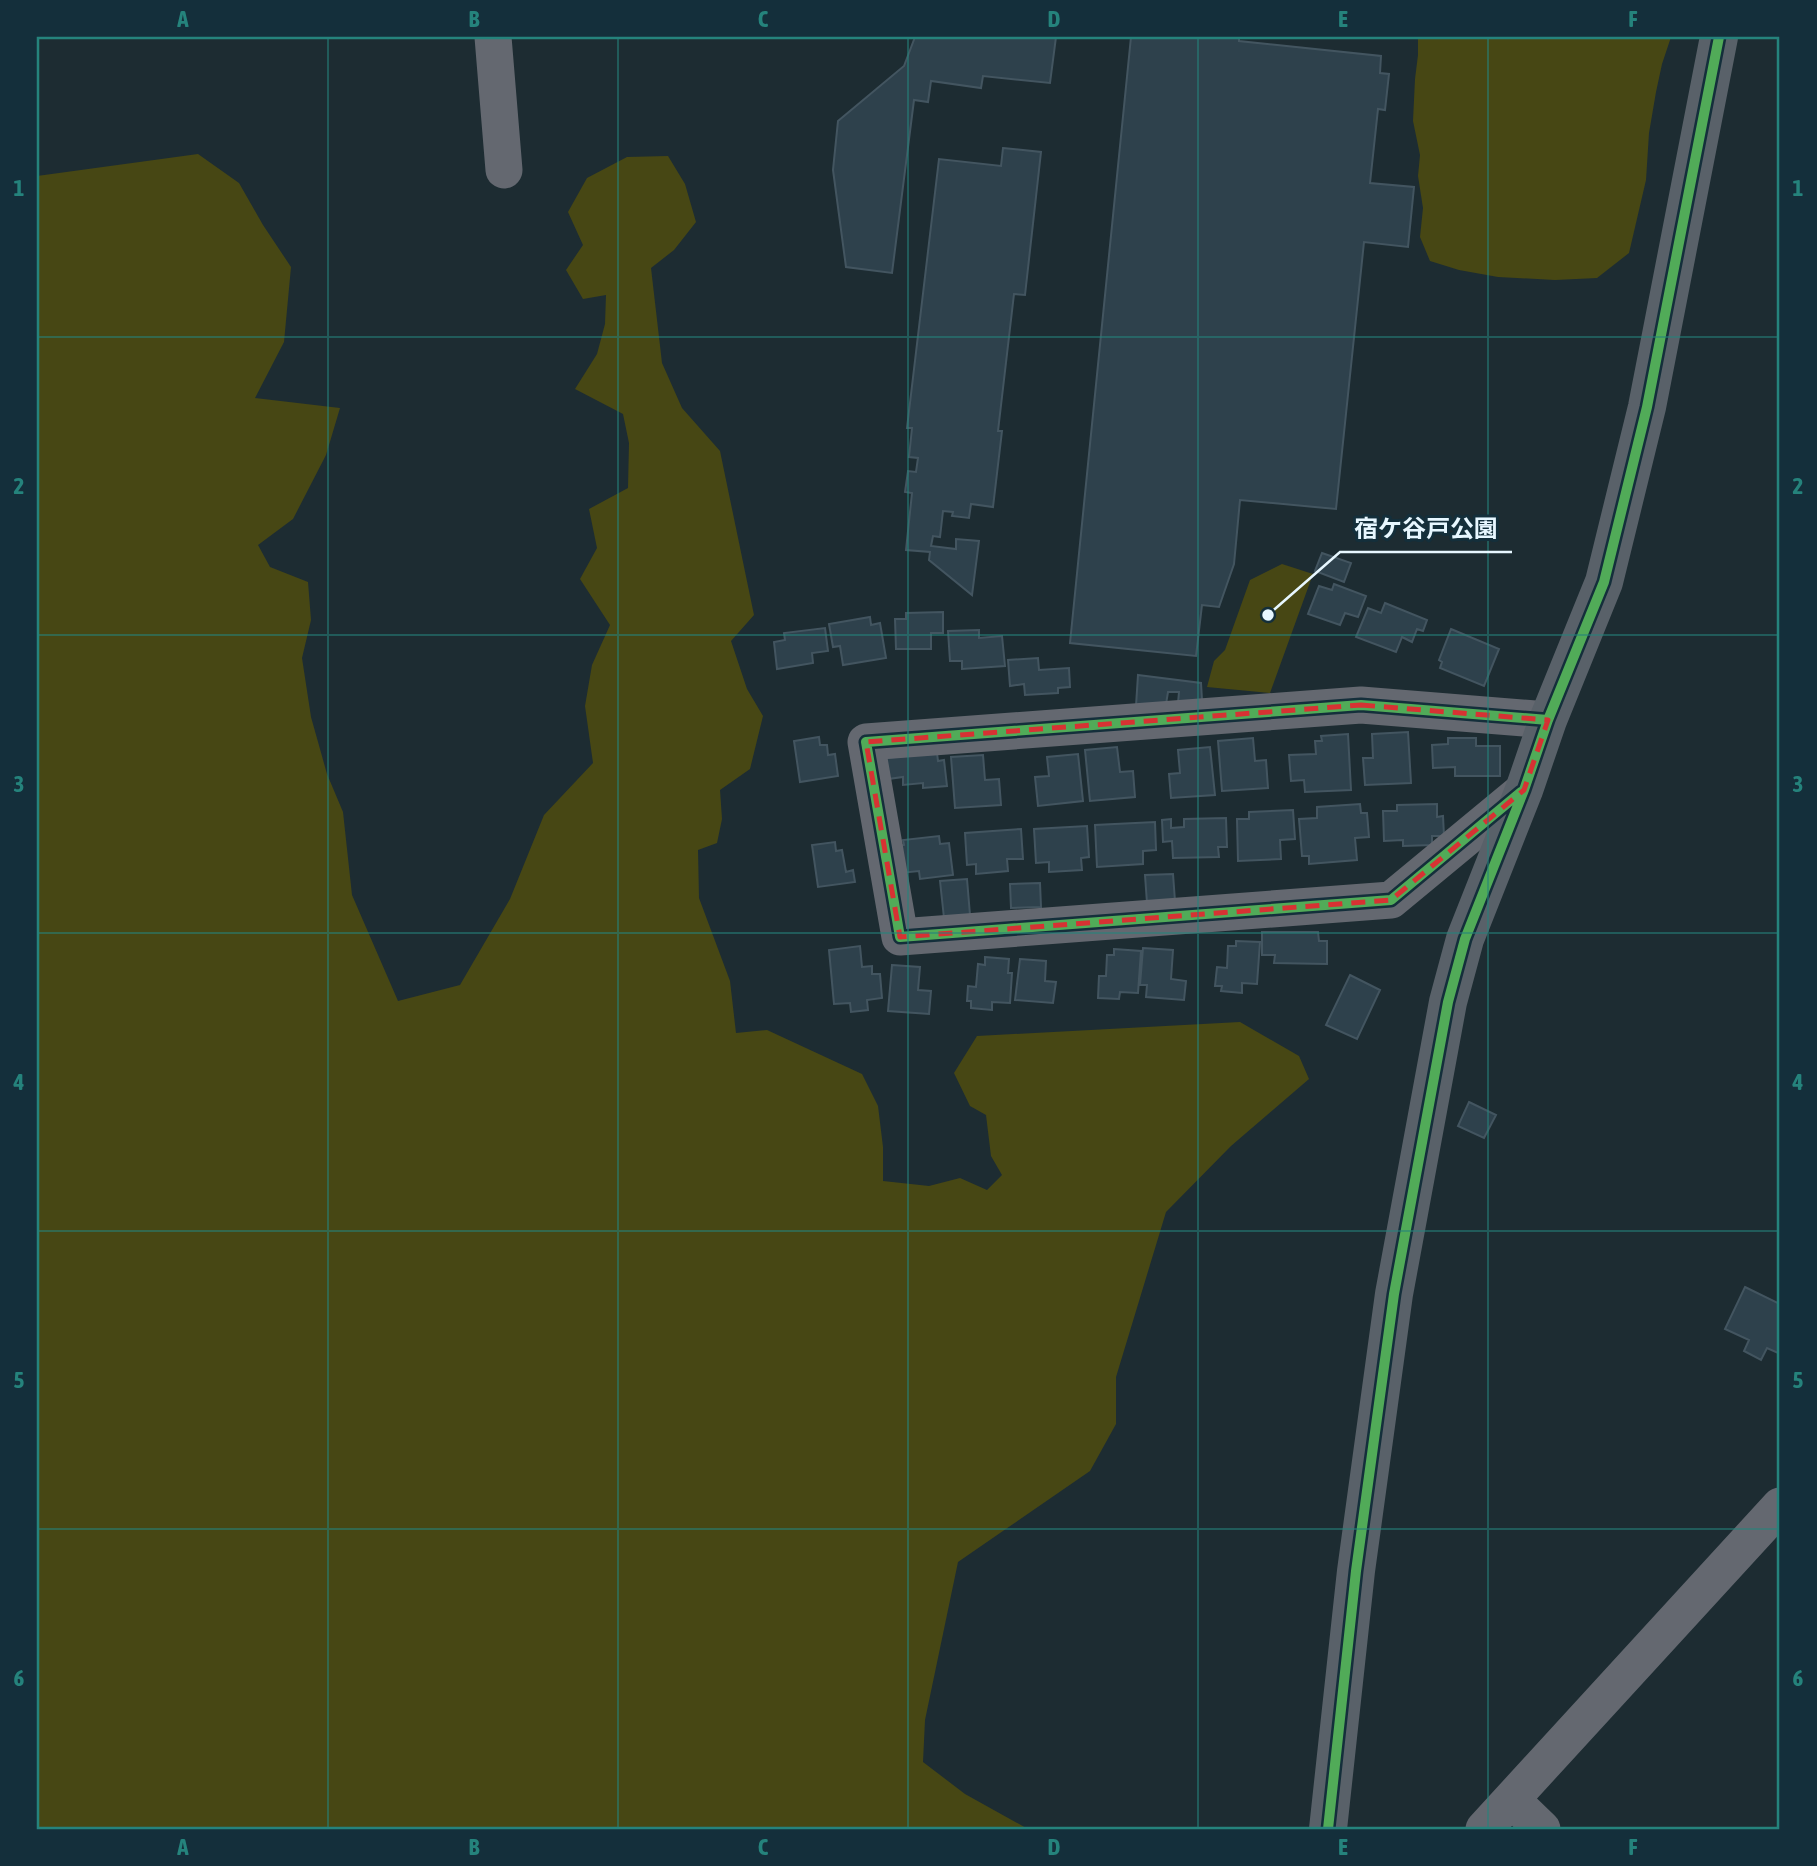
<svg xmlns="http://www.w3.org/2000/svg" width="1817" height="1866" font-family="'Asap Condensed','Noto Sans JP',sans-serif">
  <style>
    .green { fill: #474714 }
    .building { fill: #2e414c; stroke: #435560; stroke-width: 2 }
    .lines { fill: none; stroke-linecap: round; stroke-linejoin: round }
    .street { stroke: #646870; stroke-width: 37 }
    .secondary { stroke: #596169; stroke-width: 38 }
    .cycleway-casing { stroke: #142f3b; stroke-width: 15 }
    .cycleway { stroke: #51ab58; stroke-width: 10 }
    .marked { fill: none; stroke: #d73233; stroke-width: 5; stroke-dasharray: 14 9; stroke-linejoin: round }
    .grid { fill: none; stroke: #25837c; stroke-width: 2; stroke-opacity: 0.55 }
    .leader { fill: none; stroke: #e7f7ff; stroke-width: 2.5 }
    .callout-dot { fill: #e7f7ff; stroke: #142f3b; stroke-width: 2.5 }
    .callout-label { font-size: 24px; text-anchor: middle; font-weight: bold; fill: #e7f7ff; stroke: #142f3b; stroke-width: 6; stroke-linejoin: round; paint-order: stroke }
    .neatline { fill: none; stroke: #25837c; stroke-width: 2.5 }
    .grid-label { font-size: 23px; text-anchor: middle; font-weight: bold; fill: #25837c }
  </style>
  <rect width="100%" height="100%" fill="#1d2c32"/>
  <path class="green" d="M 1418,37 L 1671,37 L 1662,64 L 1656,92 L 1649,133 L 1646,180 L 1629,253 L 1597,278 L 1555,280 L 1498,277 L 1459,270 L 1430,261 L 1420,237 L 1423,208 L 1418,176 L 1420,155 L 1413,121 L 1415,79 L 1418,55 Z
    M 198,154 L 239,183 L 263,225 L 291,267 L 284,342 L 255,398 L 340,408 L 326,455 L 293,519 L 258,545 L 270,567 L 308,582 L 311,620 L 302,658 L 311,717 L 327,774 L 343,812 L 352,895 L 398,1001 L 460,985 L 510,899 L 544,815 L 593,763 L 585,706 L 592,665 L 610,625 L 580,579 L 597,548 L 589,509 L 628,488 L 629,443 L 623,414 L 575,389 L 597,354 L 605,324 L 606,295 L 583,299 L 566,270 L 583,245 L 568,212 L 587,178 L 627,157 L 668,156 L 685,184 L 696,222 L 674,250 L 651,268 L 662,363 L 682,408 L 720,451 L 754,615 L 731,641 L 747,689 L 763,716 L 750,769 L 720,790 L 722,819 L 717,843 L 698,850 L 699,898 L 730,981 L 736,1033 L 767,1030 L 862,1074 L 878,1106 L 883,1147 L 883,1181 L 929,1186 L 960,1178 L 987,1190 L 1002,1175 L 991,1156 L 986,1115 L 970,1106 L 954,1073 L 977,1036 L 1240,1022 L 1299,1056 L 1309,1079 L 1231,1146 L 1166,1212 L 1116,1377 L 1116,1424 L 1090,1471 L 958,1562 L 925,1720 L 923,1762 L 965,1794 L 1028,1829 L 37,1829 L 37,176 Z
    M 1282,564 L 1313,574 L 1270,693 L 1207,687 L 1214,661 L 1225,650 L 1250,580 Z"/>
  <path class="building" d="M 915,37 L 1056,37 L 1050,83 L 983,76 L 981,88 L 931,81 L 928,102 L 914,100 L 892,273 L 846,267 L 833,170 L 838,121 L 904,66 Z
    M 1131,37 L 1239,37 L 1239,41 L 1381,56 L 1380,73 L 1389,74 L 1385,110 L 1378,109 L 1370,183 L 1414,187 L 1408,247 L 1364,242 L 1336,509 L 1240,500 L 1234,564 L 1219,607 L 1202,605 L 1196,656 L 1070,643 Z
    M 1003,148 L 1041,152 L 1025,295 L 1014,294 L 998,431 L 1002,431 L 993,507 L 971,504 L 969,518 L 952,516 L 953,512 L 943,511 L 940,537 L 933,536 L 931,546 L 956,549 L 956,539 L 979,541 L 972,595 L 929,560 L 930,552 L 906,550 L 912,493 L 905,492 L 908,471 L 916,472 L 918,458 L 909,457 L 912,428 L 907,428 L 939,159 L 1001,166 Z
    M 1322,553 L 1351,563 L 1344,582 L 1315,571 Z
    M 1334,584 L 1366,596 L 1358,617 L 1345,613 L 1340,625 L 1308,614 L 1319,586 L 1332,590 Z
    M 1385,603 L 1427,620 L 1423,631 L 1417,629 L 1412,642 L 1402,637 L 1396,652 L 1356,637 L 1368,608 L 1381,613 Z
    M 943,612 L 943,633 L 931,633 L 931,649 L 896,649 L 895,619 L 906,619 L 906,613 Z
    M 870,617 L 871,625 L 880,623 L 886,658 L 843,665 L 840,646 L 833,647 L 829,624 Z
    M 825,628 L 828,651 L 812,653 L 813,663 L 777,669 L 774,642 L 785,640 L 784,633 Z
    M 1451,629 L 1499,649 L 1484,686 L 1440,668 L 1442,662 L 1439,660 Z
    M 979,630 L 979,638 L 1002,636 L 1005,666 L 962,669 L 962,661 L 950,661 L 948,631 Z
    M 1038,658 L 1039,670 L 1069,668 L 1070,687 L 1058,688 L 1058,693 L 1025,695 L 1024,684 L 1010,686 L 1008,660 Z
    M 1138,675 L 1201,683 L 1202,700 L 1178,703 L 1179,692 L 1168,692 L 1166,704 L 1136,706 Z
    M 1408,732 L 1411,783 L 1365,785 L 1363,758 L 1373,758 L 1372,734 Z
    M 1348,734 L 1351,790 L 1305,792 L 1304,780 L 1291,781 L 1289,755 L 1316,754 L 1315,741 L 1322,741 L 1321,736 Z
    M 819,737 L 820,745 L 827,745 L 828,755 L 835,754 L 838,776 L 800,782 L 794,741 Z
    M 1253,738 L 1255,761 L 1266,760 L 1268,788 L 1222,791 L 1218,741 Z
    M 1448,738 L 1476,738 L 1476,746 L 1500,746 L 1500,776 L 1455,776 L 1455,767 L 1433,768 L 1432,745 L 1448,744 Z
    M 1117,747 L 1120,772 L 1133,771 L 1135,797 L 1090,801 L 1085,750 Z
    M 1210,747 L 1215,795 L 1171,798 L 1169,774 L 1180,773 L 1178,750 Z
    M 937,753 L 938,761 L 944,760 L 947,786 L 923,788 L 923,783 L 903,785 L 903,777 L 888,779 L 886,758 Z
    M 1078,754 L 1083,801 L 1038,806 L 1035,777 L 1049,776 L 1047,757 Z
    M 983,755 L 985,780 L 999,779 L 1001,805 L 955,808 L 951,757 Z
    M 1360,804 L 1361,813 L 1367,813 L 1369,837 L 1355,838 L 1357,860 L 1309,864 L 1309,856 L 1302,856 L 1299,819 L 1317,818 L 1317,807 Z
    M 1437,804 L 1437,817 L 1443,816 L 1444,836 L 1432,836 L 1432,845 L 1403,846 L 1403,840 L 1384,841 L 1383,811 L 1397,811 L 1397,805 Z
    M 1293,810 L 1295,839 L 1280,840 L 1281,859 L 1238,861 L 1237,819 L 1249,819 L 1249,812 Z
    M 1226,818 L 1227,847 L 1218,847 L 1219,857 L 1173,858 L 1172,841 L 1163,842 L 1162,820 L 1171,819 L 1171,828 L 1184,827 L 1184,819 Z
    M 1155,822 L 1156,850 L 1143,851 L 1143,864 L 1097,867 L 1095,825 Z
    M 1087,826 L 1089,857 L 1081,858 L 1082,870 L 1049,872 L 1049,862 L 1036,863 L 1034,829 Z
    M 1021,829 L 1023,859 L 1007,859 L 1008,871 L 976,874 L 976,864 L 967,865 L 965,833 Z
    M 939,836 L 940,844 L 949,843 L 953,875 L 920,879 L 919,871 L 900,873 L 897,846 L 904,845 L 903,840 Z
    M 835,842 L 836,851 L 842,850 L 846,872 L 853,870 L 855,882 L 818,887 L 812,845 Z
    M 1173,874 L 1175,901 L 1147,903 L 1145,875 Z
    M 967,879 L 970,915 L 944,918 L 940,881 Z
    M 1040,883 L 1041,907 L 1011,908 L 1010,884 Z
    M 1262,932 L 1318,932 L 1319,941 L 1327,941 L 1327,964 L 1274,963 L 1275,955 L 1262,955 Z
    M 1236,941 L 1260,942 L 1257,984 L 1242,983 L 1242,993 L 1221,991 L 1222,986 L 1215,986 L 1217,967 L 1227,968 L 1228,946 L 1236,946 Z
    M 860,946 L 862,967 L 872,966 L 872,974 L 880,974 L 882,998 L 867,1000 L 868,1010 L 851,1012 L 850,1003 L 834,1004 L 829,950 Z
    M 1143,948 L 1173,950 L 1171,979 L 1186,981 L 1184,1000 L 1146,997 L 1147,985 L 1140,985 Z
    M 1114,949 L 1141,951 L 1138,993 L 1120,992 L 1119,999 L 1098,998 L 1099,976 L 1106,976 L 1107,955 L 1114,955 Z
    M 985,957 L 1009,959 L 1008,973 L 1012,973 L 1010,1003 L 992,1002 L 992,1010 L 971,1008 L 971,1001 L 967,1001 L 968,986 L 976,987 L 978,964 L 985,965 Z
    M 1020,959 L 1046,961 L 1045,981 L 1056,982 L 1053,1003 L 1015,1000 Z
    M 892,965 L 920,967 L 918,990 L 931,991 L 929,1014 L 888,1011 Z
    M 1350,975 L 1380,990 L 1357,1039 L 1326,1025 Z
    M 1469,1102 L 1496,1115 L 1484,1138 L 1458,1126 Z
    M 1745,1287 L 1780,1304 L 1780,1348 L 1778,1353 L 1767,1348 L 1761,1360 L 1744,1351 L 1749,1340 L 1725,1329 Z"/>
  <g class="lines">
    <path class="street" d="M 493,37 L 504,170
      M 1524,790 L 1391,900 L 900,937 L 866,742 L 1361,705 L 1548,720
      M 1512,1800 L 1542,1829
      M 1484,1829 L 1780,1506"/>
    <path class="secondary" d="M 1328,1829 L 1356,1571 L 1394,1294 L 1448,1002 L 1465,939 L 1524,790 L 1548,720 L 1604,582 L 1647,407 L 1719,37"/>
    <g class="cycleway-casing">
      <path id="cycleway" d="M 1521,792 L 1391,900 L 900,937 L 866,742 L 1361,705 L 1548,720
        M 1328,1829 L 1356,1571 L 1394,1294 L 1448,1002 L 1465,939 L 1524,790 L 1548,720 L 1604,582 L 1647,407 L 1719,37"/>
    </g>
    <use href="#cycleway" class="cycleway"/>
  </g>
  <path class="marked" d="M 1361,705 L 1548,720 L 1524,790 L 1391,900 L 900,937 L 866,742 Z"/>
  <path class="grid" d="M 328,37 L 328,1829M 618,37 L 618,1829M 908,37 L 908,1829M 1198,37 L 1198,1829M 1488,37 L 1488,1829M 37,337 L 1780,337M 37,635 L 1780,635M 37,933 L 1780,933M 37,1231 L 1780,1231M 37,1529 L 1780,1529"/>
  <path class="leader" d="M1268 615L1340 552H1512"/>
  <circle class="callout-dot" cx="1268" cy="615" r="7"/>
  <g class="callout-label">
    <text x="1426" y="537">宿ケ谷戸公園</text>
  </g>
  <rect width="1817" height="1866" fill="none" stroke="#142f3b" stroke-width="77"/>
  <rect x="38" y="38" width="1740" height="1790" class="neatline"/>
  <g class="grid-label">
    <text x="183" y="27">A</text>
    <text x="474" y="27">B</text>
    <text x="763" y="27">C</text>
    <text x="1054" y="27">D</text>
    <text x="1343" y="27">E</text>
    <text x="1633" y="27">F</text>
    <text x="19" y="196">1</text>
    <text x="1798" y="196">1</text>
    <text x="19" y="494">2</text>
    <text x="1798" y="494">2</text>
    <text x="19" y="792">3</text>
    <text x="1798" y="792">3</text>
    <text x="19" y="1090">4</text>
    <text x="1798" y="1090">4</text>
    <text x="19" y="1388">5</text>
    <text x="1798" y="1388">5</text>
    <text x="19" y="1686">6</text>
    <text x="1798" y="1686">6</text>
    <text x="183" y="1855">A</text>
    <text x="474" y="1855">B</text>
    <text x="763" y="1855">C</text>
    <text x="1054" y="1855">D</text>
    <text x="1343" y="1855">E</text>
    <text x="1633" y="1855">F</text>
  </g>
</svg>
